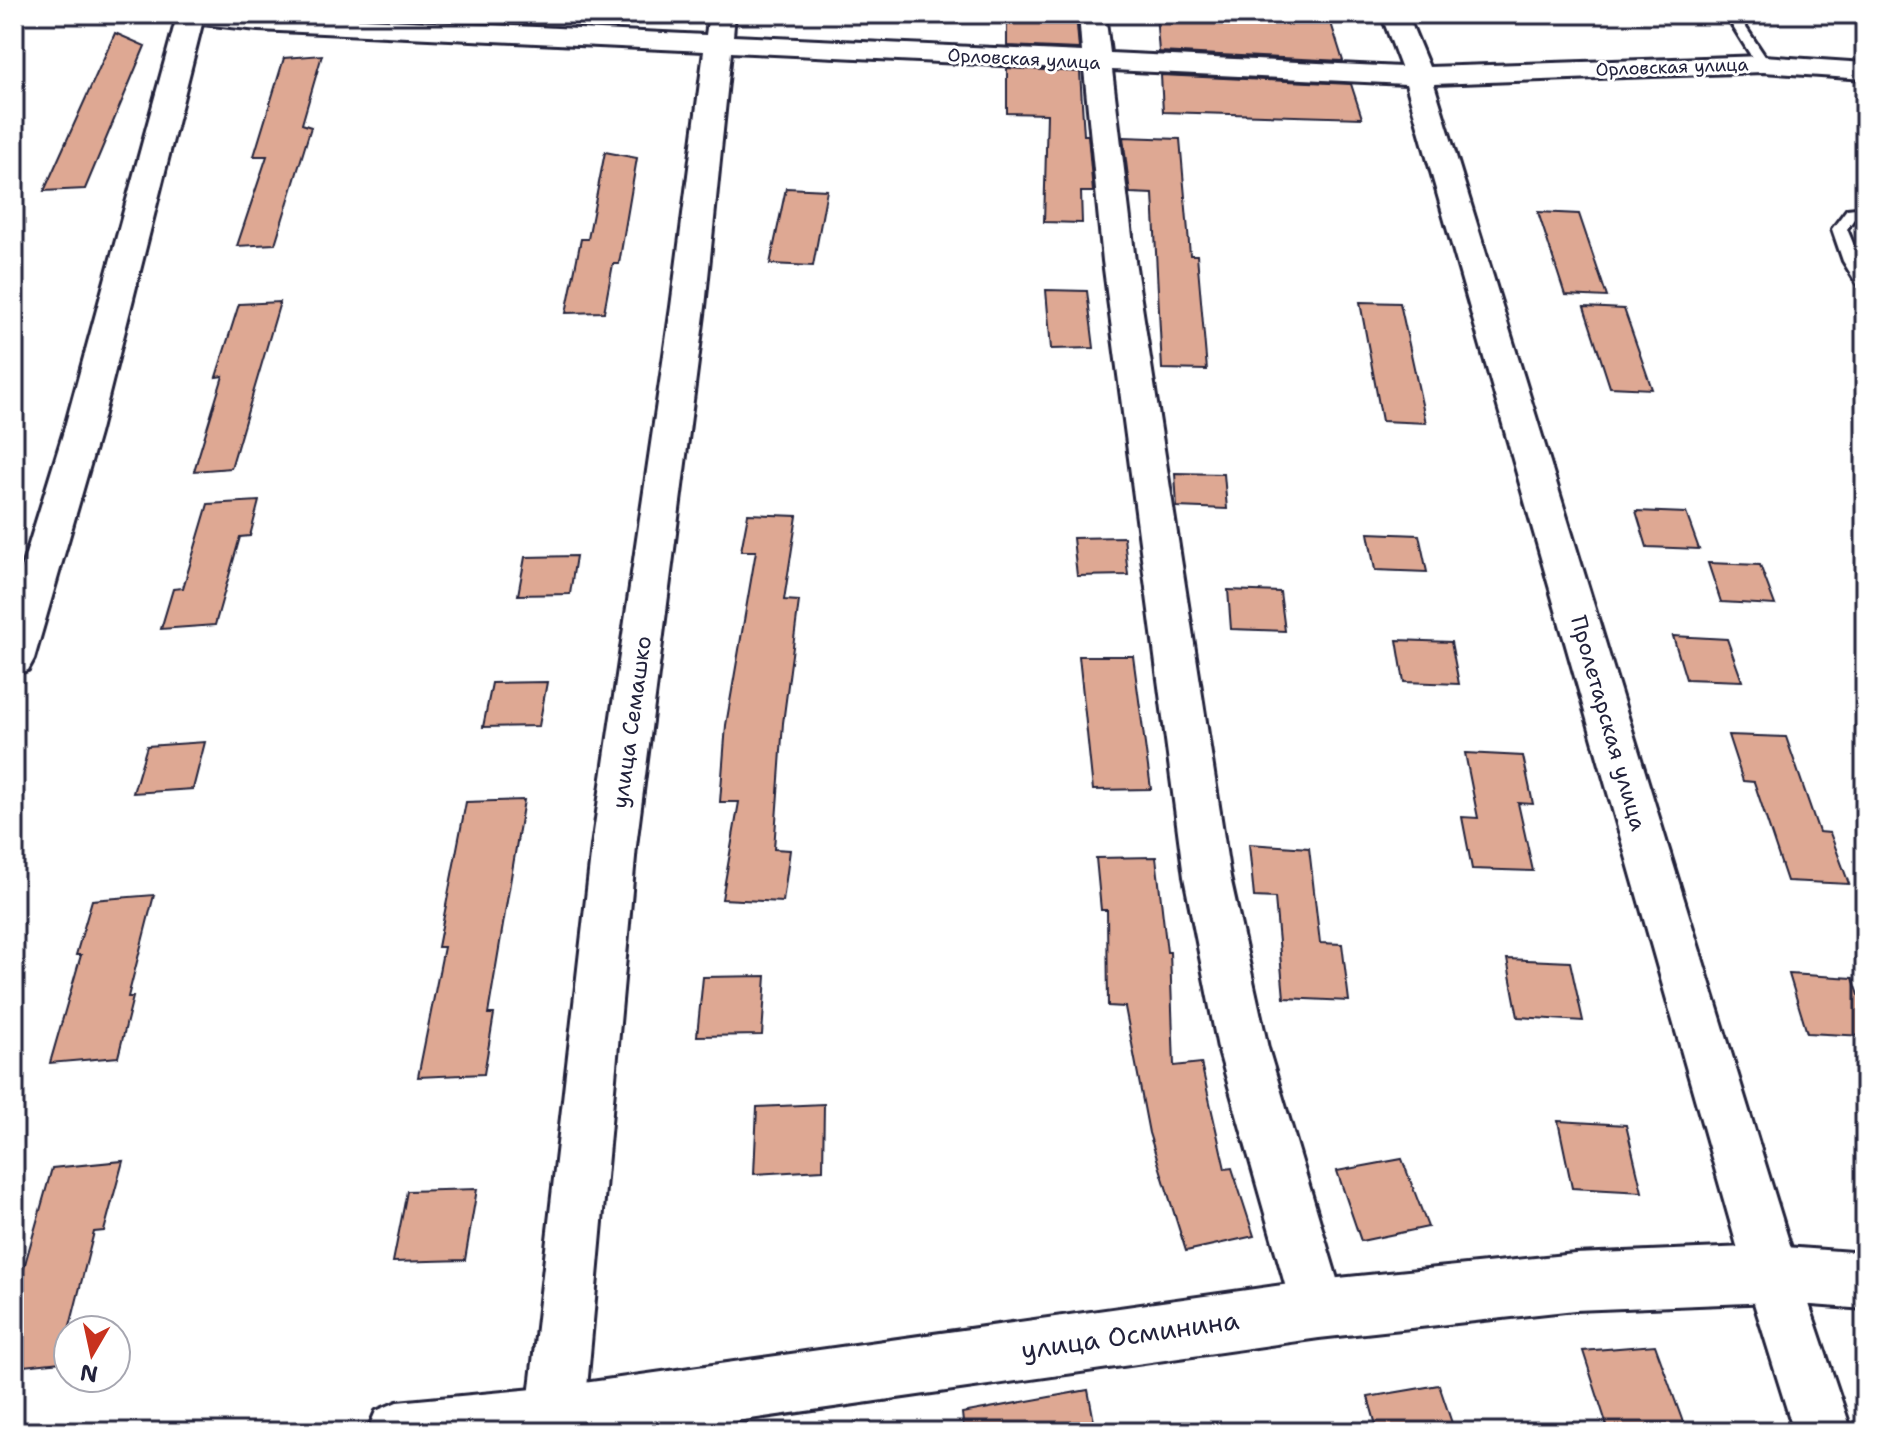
<svg xmlns="http://www.w3.org/2000/svg" width="1879" height="1446" font-family="'Shantell Sans',sans-serif">
  <style>
    .building { fill: #dea893; stroke: #22223b; stroke-width: 2 }
    .lines { fill: none; stroke-linecap: round; stroke-linejoin: round }
    .service-casing { stroke: #22223b; stroke-width: 6 }
    .minor-casing { stroke: #22223b; stroke-width: 6 }
    .tertiary-casing { stroke: #22223b; stroke-width: 6 }
    .service { fill: #fff; fill-rule: evenodd }
    .minor { fill: #fff; fill-rule: evenodd }
    .tertiary { fill: #fff; fill-rule: evenodd }
    .labels { text-anchor: middle; stroke-width: 6; stroke-linejoin: round; paint-order: stroke }
    .far-street-label { font-size: 18px; fill: #22223b; stroke: #fff }
    .street-label { font-size: 22px; fill: #22223b; stroke: #fff }
    .near-street-label { font-size: 26px; fill: #22223b; stroke: #fff }
  </style>
  <rect width="100%" height="100%" fill="#fff"/>
  <filter id="ink" filterUnits="userSpaceOnUse"><feTurbulence type="fractalNoise" baseFrequency=".0125" numOctaves="2"/><feDisplacementMap in="SourceGraphic" scale="16" xChannelSelector="R" yChannelSelector="G"/><feConvolveMatrix kernelMatrix="1 2 1 2 8 2 1 2 1" color-interpolation-filters="sRGB"/></filter>
  <g filter="url(#ink)">
    <path class="building" d="M 1025,14 L 1076,14 L 1079,49 L 1007,46 L 1007,16 Z
      M 1156,14 L 1226,14 L 1228,23 L 1331,23 L 1343,61 L 1159,52 Z
      M 115,33 L 145,46 L 85,189 L 44,191 Z
      M 322,55 L 302,124 L 311,127 L 275,244 L 237,246 L 267,156 L 254,156 L 284,58 Z
      M 1007,68 L 1080,72 L 1084,135 L 1088,135 L 1093,192 L 1081,192 L 1082,223 L 1044,222 L 1047,114 L 1007,113 Z
      M 1161,75 L 1351,84 L 1362,118 L 1163,112 Z
      M 1123,137 L 1180,139 L 1190,255 L 1197,255 L 1207,370 L 1162,369 L 1153,194 L 1130,193 Z
      M 605,152 L 637,158 L 619,264 L 613,264 L 604,312 L 566,313 L 581,239 L 588,239 Z
      M 786,188 L 827,190 L 813,266 L 770,264 Z
      M 1538,212 L 1579,214 L 1607,297 L 1565,295 Z
      M 1046,290 L 1087,291 L 1094,348 L 1051,349 Z
      M 280,302 L 231,468 L 194,471 L 223,376 L 216,377 L 239,304 Z
      M 1360,302 L 1400,303 L 1426,423 L 1382,421 Z
      M 1584,307 L 1624,309 L 1652,389 L 1610,387 Z
      M 1175,473 L 1224,474 L 1227,509 L 1177,507 Z
      M 259,501 L 250,536 L 240,537 L 215,625 L 161,629 L 173,589 L 183,588 L 208,504 Z
      M 1636,511 L 1686,513 L 1699,549 L 1647,547 Z
      M 748,514 L 797,516 L 784,600 L 799,601 L 783,723 L 774,849 L 790,850 L 783,902 L 722,899 L 739,802 L 720,802 L 726,725 L 756,551 L 741,551 Z
      M 1368,533 L 1419,535 L 1427,572 L 1375,570 Z
      M 1124,537 L 1128,575 L 1077,576 L 1073,538 Z
      M 576,556 L 570,594 L 518,595 L 525,557 Z
      M 1708,563 L 1760,565 L 1775,605 L 1721,602 Z
      M 1228,590 L 1280,592 L 1285,631 L 1231,629 Z
      M 1673,636 L 1727,639 L 1742,681 L 1686,679 Z
      M 1397,640 L 1451,642 L 1459,684 L 1404,682 Z
      M 1079,656 L 1133,656 L 1151,789 L 1093,790 Z
      M 547,682 L 539,726 L 483,727 L 492,683 Z
      M 1728,735 L 1786,737 L 1819,832 L 1830,833 L 1849,884 L 1787,881 L 1754,782 L 1743,781 Z
      M 205,742 L 193,789 L 133,793 L 147,746 Z
      M 1465,753 L 1523,756 L 1533,804 L 1518,803 L 1533,871 L 1472,869 L 1462,817 L 1478,818 Z
      M 524,800 L 488,1014 L 494,1014 L 484,1074 L 418,1077 L 444,947 L 438,947 L 466,802 Z
      M 1249,844 L 1309,848 L 1320,943 L 1342,944 L 1349,1001 L 1284,998 L 1275,898 L 1254,897 Z
      M 1156,857 L 1167,952 L 1170,952 L 1174,1066 L 1201,1063 L 1225,1169 L 1232,1168 L 1254,1236 L 1186,1251 L 1149,1133 L 1125,1007 L 1108,1006 L 1107,910 L 1101,910 L 1096,858 Z
      M 154,895 L 128,997 L 133,997 L 118,1057 L 50,1063 L 81,955 L 76,955 L 92,900 Z
      M 1507,959 L 1570,962 L 1583,1021 L 1518,1017 Z
      M 1789,974 L 1853,978 L 1865,1012 L 1865,1036 L 1807,1033 Z
      M 766,976 L 762,1035 L 697,1036 L 703,977 Z
      M 824,1104 L 823,1170 L 754,1174 L 757,1107 Z
      M 1558,1121 L 1626,1125 L 1642,1192 L 1572,1188 Z
      M 1402,1159 L 1428,1227 L 1361,1241 L 1337,1171 Z
      M 123,1161 L 104,1231 L 94,1232 L 61,1362 L 14,1367 L 14,1303 L 52,1168 Z
      M 477,1189 L 465,1260 L 393,1262 L 407,1191 Z
      M 1655,1345 L 1684,1425 L 1609,1432 L 1583,1351 Z
      M 1439,1385 L 1455,1432 L 1378,1432 L 1368,1397 Z
      M 1088,1390 L 1096,1432 L 964,1432 L 962,1413 Z"/>
    <g class="lines">
      <g class="service-casing">
        <path id="service" d="M 1725,14 L 1737,14 L 1770,64 L 1768,67 L 1758,67 Z
          M 1865,207 L 1865,215 L 1856,216 L 1847,229 L 1865,272 L 1865,291 L 1860,289 L 1843,261 L 1832,229 L 1847,209 Z"/>
      </g>
      <g class="minor-casing">
        <path id="minor" d="M 171,14 L 259,14 L 706,35 L 709,14 L 735,14 L 733,36 L 1082,52 L 1079,14 L 1105,14 L 1110,53 L 1401,67 L 1381,14 L 1407,14 L 1429,67 L 1763,56 L 1865,63 L 1865,79 L 1763,72 L 1434,84 L 1799,1274 L 1852,1432 L 1794,1432 L 1745,1274 L 1406,84 L 1112,70 L 1135,261 L 1230,877 L 1268,1048 L 1346,1309 L 1338,1328 L 1319,1336 L 1300,1328 L 1292,1309 L 1218,1048 L 1184,877 L 1103,261 L 1084,69 L 731,52 L 705,307 L 636,846 L 583,1432 L 525,1432 L 592,846 L 671,307 L 704,51 L 258,30 L 202,24 L 99,434 L 34,659 L 28,670 L 14,675 L 14,593 L 63,434 L 176,20 Z"/>
      </g>
      <g class="tertiary-casing">
        <path id="tertiary" d="M 1772,1246 L 1865,1253 L 1865,1309 L 1772,1302 L 1575,1310 L 1319,1338 L 659,1432 L 367,1432 L 376,1411 L 397,1402 L 555,1387 L 1319,1280 L 1575,1254 Z"/>
      </g>
      <use href="#service" class="service"/>
      <use href="#minor" class="minor"/>
      <use href="#tertiary" class="tertiary"/>
    </g>
  </g>
  <g class="labels">
    <g class="far-street-label">
      <text transform="translate(1024 59) rotate(3)" y="6">Орловская улица</text>
      <text transform="translate(1672 67) rotate(-2)" y="6">Орловская улица</text>
    </g>
    <g class="street-label">
      <text transform="translate(631 722) rotate(-82)" y="8">улица Семашко</text>
      <text transform="translate(1609 723) rotate(74)" y="8">Пролетарская улица</text>
    </g>
    <g class="near-street-label">
      <text transform="translate(1130 1335) rotate(-8)" y="9">улица Осминина</text>
    </g>
  </g>
  <rect width="1879" height="1446" fill="none" stroke="#fff" stroke-width="48"/>
  <rect x="24" y="24" width="1831" height="1398" fill="none" stroke="#22223b" stroke-width="3" filter="url(#ink)"/>
  <g transform="translate(92 1354) rotate(189)"><circle r="38" fill="#ffffff" stroke="#a7a7b1" stroke-width="2"/>
  <path d="M0-6L14 30L0 20L-14 30Z" fill="#c8321e"/>
  <text y="-12" font-size="22" font-weight="bold" text-anchor="middle" fill="#22223b">N</text>
  </g>
</svg>
